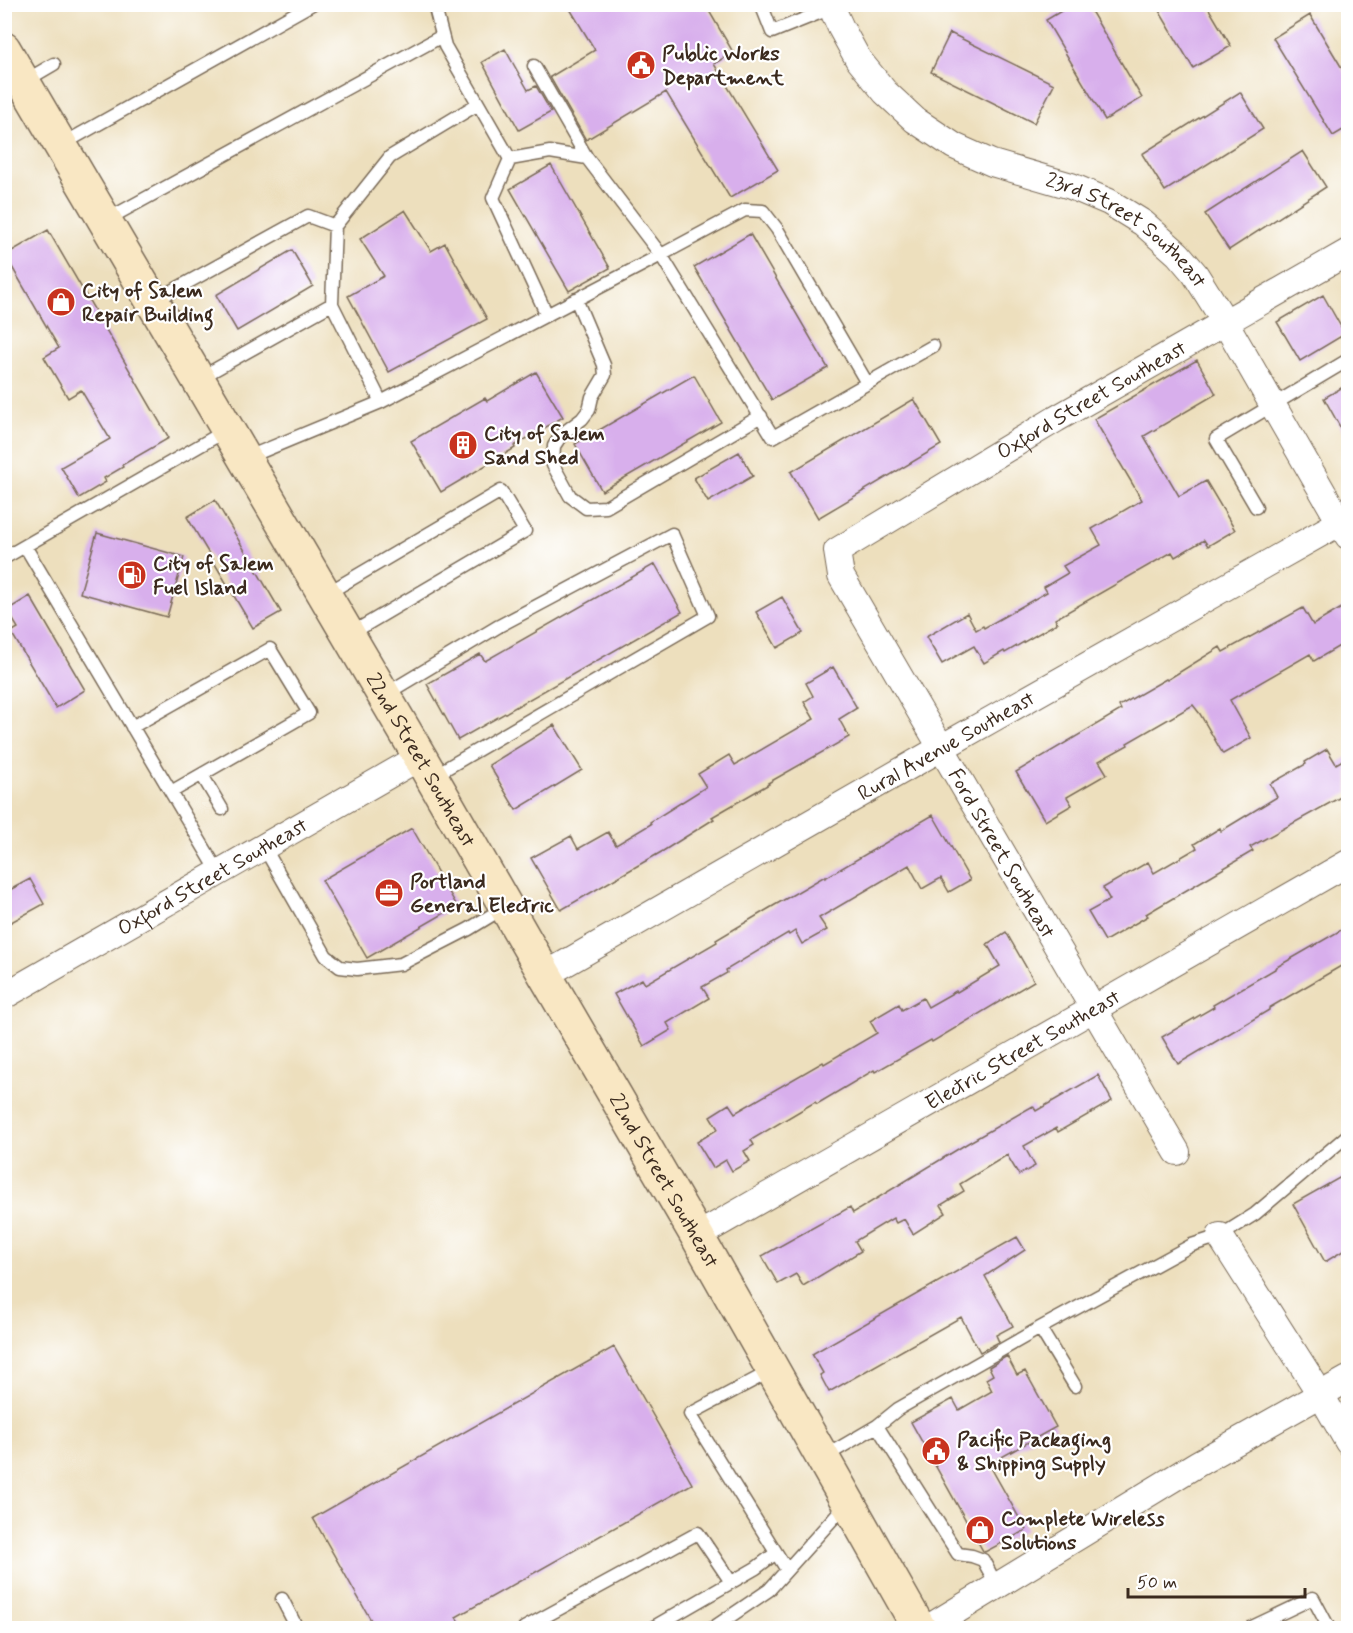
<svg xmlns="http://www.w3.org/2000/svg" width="1353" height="1633" font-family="Mynerve,sans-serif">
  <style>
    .building { fill: #d8afec }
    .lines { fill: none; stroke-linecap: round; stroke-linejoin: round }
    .lane-casing { stroke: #796956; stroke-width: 15 }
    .street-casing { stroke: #796956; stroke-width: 28 }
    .secondary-casing { stroke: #796956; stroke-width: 36 }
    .lane { stroke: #fff; stroke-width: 12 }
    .street { stroke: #fff; stroke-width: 26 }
    .secondary { stroke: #f9e7c3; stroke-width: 33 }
    .labels { text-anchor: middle; stroke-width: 4.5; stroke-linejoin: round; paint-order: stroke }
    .poi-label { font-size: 21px; font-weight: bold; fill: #3b2a1e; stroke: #fff; text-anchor: start }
    .street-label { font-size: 21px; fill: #3b2a1e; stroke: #fff }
  </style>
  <rect width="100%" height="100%" fill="#fff"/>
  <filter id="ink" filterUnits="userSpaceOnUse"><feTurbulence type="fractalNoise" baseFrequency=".0167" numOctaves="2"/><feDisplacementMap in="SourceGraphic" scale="12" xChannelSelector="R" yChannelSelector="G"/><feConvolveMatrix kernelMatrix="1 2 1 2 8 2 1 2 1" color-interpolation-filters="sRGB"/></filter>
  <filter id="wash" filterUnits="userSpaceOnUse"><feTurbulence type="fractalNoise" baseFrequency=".008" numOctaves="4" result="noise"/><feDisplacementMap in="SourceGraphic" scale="24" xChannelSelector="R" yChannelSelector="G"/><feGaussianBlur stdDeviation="1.35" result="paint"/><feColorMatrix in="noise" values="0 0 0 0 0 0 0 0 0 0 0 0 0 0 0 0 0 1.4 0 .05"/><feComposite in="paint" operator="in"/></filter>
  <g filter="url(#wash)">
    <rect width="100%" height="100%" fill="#eddfbd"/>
    <g id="blocks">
      <path class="building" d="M 567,4 L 705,4 L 733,52 L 714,64 L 778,170 L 730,198 L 666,92 L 586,140 L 550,77 L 595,50 Z
        M 1073,4 L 1087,4 L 1142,98 L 1105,120 L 1046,20 Z
        M 1155,4 L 1206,4 L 1231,46 L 1193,68 Z
        M 1310,15 L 1348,78 L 1348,127 L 1333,136 L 1273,38 Z
        M 950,33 L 1054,84 L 1034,123 L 931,72 Z
        M 505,49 L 528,90 L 536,86 L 551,112 L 519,130 L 482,62 Z
        M 1240,92 L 1263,129 L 1165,191 L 1142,154 Z
        M 1303,151 L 1326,187 L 1229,250 L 1205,214 Z
        M 551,165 L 610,268 L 569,291 L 510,189 Z
        M 405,210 L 431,251 L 445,243 L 487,319 L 389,372 L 348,296 L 384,276 L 360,239 Z
        M 48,230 L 169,438 L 122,465 L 123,467 L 104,478 L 106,482 L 79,498 L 61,467 L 110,439 L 81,390 L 68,398 L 44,357 L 59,348 L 5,255 Z
        M 750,234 L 828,368 L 772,400 L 694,267 Z
        M 292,250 L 313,286 L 237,331 L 216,295 Z
        M 1323,295 L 1345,334 L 1300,361 L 1277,322 Z
        M 1197,360 L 1216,394 L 1144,436 L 1179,496 L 1206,481 L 1235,530 L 1208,546 L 1204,540 L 1175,557 L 1172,552 L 1055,619 L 1057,623 L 1005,653 L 1004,651 L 984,663 L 974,646 L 942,664 L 926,637 L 967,613 L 976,630 L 983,626 L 984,628 L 1047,592 L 1044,587 L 1068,573 L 1063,566 L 1101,545 L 1092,529 L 1142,500 L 1094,419 Z
        M 536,372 L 563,417 L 514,446 L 515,448 L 441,492 L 411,441 L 485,398 L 487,401 Z
        M 694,375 L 721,422 L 602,491 L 575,444 Z
        M 1348,384 L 1348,441 L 1324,398 Z
        M 914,399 L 941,445 L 818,518 L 791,472 Z
        M 739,452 L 753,476 L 708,502 L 694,478 Z
        M 215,500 L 281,612 L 253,628 L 187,517 Z
        M 97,533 L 184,557 L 167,617 L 80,593 Z
        M 655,564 L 682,612 L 458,740 L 427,684 L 480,654 L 485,661 Z
        M 30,596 L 85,690 L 56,708 L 11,632 L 18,628 L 7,610 Z
        M 782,597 L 803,633 L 777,648 L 756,612 Z
        M 1348,604 L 1348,641 L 1314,661 L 1310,654 L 1230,700 L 1251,738 L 1223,754 L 1200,714 L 1193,705 L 1127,743 L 1128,745 L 1099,761 L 1107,774 L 1067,797 L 1072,805 L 1045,821 L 1016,772 L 1121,710 L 1119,706 L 1166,679 L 1167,680 L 1220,647 L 1223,652 L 1303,608 L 1313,625 Z
        M 833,667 L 857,708 L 839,719 L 849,737 L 768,783 L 769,784 L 712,817 L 714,819 L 663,851 L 561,910 L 531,858 L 571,836 L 578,849 L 608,832 L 616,845 L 651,824 L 650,822 L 706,787 L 698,774 L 729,755 L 735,765 L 814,719 L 804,702 L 813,696 L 806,683 Z
        M 554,725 L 582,770 L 516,810 L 489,765 Z
        M 1327,749 L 1336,764 L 1348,757 L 1348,793 L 1250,847 L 1253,851 L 1146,914 L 1148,916 L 1105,941 L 1088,912 L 1110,900 L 1103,888 L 1148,862 L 1154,873 L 1197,848 L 1194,844 L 1220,828 L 1221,831 L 1277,797 L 1270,784 L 1306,764 L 1305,762 Z
        M 933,815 L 970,880 L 949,892 L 941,878 L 922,889 L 909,865 L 819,918 L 827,930 L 802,944 L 795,931 L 789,935 L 788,933 L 726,970 L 727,973 L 702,987 L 709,998 L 667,1023 L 671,1030 L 644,1046 L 614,994 L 642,979 L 645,984 L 717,942 L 716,940 L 768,909 L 825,876 L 825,878 Z
        M 412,828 L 457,906 L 367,958 L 322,880 Z
        M 30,879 L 44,904 L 4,926 L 4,893 Z
        M 1348,926 L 1348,962 L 1269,1008 L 1269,1010 L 1178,1064 L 1162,1037 L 1214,1007 L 1213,1005 L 1275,969 L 1275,968 Z
        M 1006,932 L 1034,981 L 932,1042 L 931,1040 L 875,1072 L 874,1070 L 817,1104 L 815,1102 L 751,1140 L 754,1145 L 744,1151 L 750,1161 L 732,1171 L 726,1160 L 713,1168 L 697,1142 L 718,1129 L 710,1116 L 729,1104 L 735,1113 L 823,1062 L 824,1064 L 877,1033 L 870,1021 L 899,1004 L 902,1010 L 923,998 L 928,1007 L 956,991 L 957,992 L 1000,966 L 987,944 Z
        M 1098,1075 L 1112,1101 L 1058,1132 L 1056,1128 L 1024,1146 L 1035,1166 L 1019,1175 L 1007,1155 L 960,1184 L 964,1191 L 941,1205 L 946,1213 L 913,1234 L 904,1219 L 896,1223 L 893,1218 L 855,1241 L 861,1251 L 803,1286 L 796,1274 L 778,1284 L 762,1256 L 850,1207 L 853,1213 L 968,1143 L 1033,1106 L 1036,1111 Z
        M 1348,1173 L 1348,1248 L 1325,1262 L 1293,1204 Z
        M 1017,1237 L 1025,1250 L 985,1276 L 1013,1326 L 996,1335 L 999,1342 L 980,1352 L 961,1317 L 829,1392 L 820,1375 L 823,1373 L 812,1354 Z
        M 614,1347 L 692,1484 L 456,1617 L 463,1629 L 376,1629 L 313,1518 Z
        M 1007,1356 L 1017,1375 L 1025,1371 L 1056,1427 L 989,1464 L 1026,1530 L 985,1552 L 983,1551 L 911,1422 L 953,1399 L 959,1410 L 992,1391 L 986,1379 L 993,1375 L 989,1367 Z"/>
    </g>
  </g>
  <g filter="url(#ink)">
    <use href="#blocks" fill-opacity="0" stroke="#796956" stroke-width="1.5"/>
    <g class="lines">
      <g class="lane-casing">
        <path id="lane" d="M 434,4 L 445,46 L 510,159
          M 761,4 L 772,32 L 834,7
          M 25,81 L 54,64
          M 61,145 L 312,4
          M 587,158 L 661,255 L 745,210 L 763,211 L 777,229 L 867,383
          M 510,159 L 550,152 L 587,158 L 534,66
          M 510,159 L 493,198 L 547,315
          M 106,220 L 442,36
          M 576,299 L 604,365 L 605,375 L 592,397 L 589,410 L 582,419 L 562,434 L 554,446 L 553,465 L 570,496 L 586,508 L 606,507 L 761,416
          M 154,301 L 308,216 L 335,226
          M 332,304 L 335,226 L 390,157 L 478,104
          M 200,378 L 332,304 L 381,402
          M 246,458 L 381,402 L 661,255 L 773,437 L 933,346
          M 1256,507 L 1216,439 L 1348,360
          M 25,546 L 219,873
          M 4,558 L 227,430
          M 326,594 L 501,491 L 525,531 L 350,634
          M 384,695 L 499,626 L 672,534 L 708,616 L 433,776
          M 132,727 L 270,649 L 309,713 L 171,792
          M 202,775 L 222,809
          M 264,847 L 326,956 L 340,967 L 357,969 L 401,964 L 469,929 L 505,907
          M 1040,1328 L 1075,1386
          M 771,1371 L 690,1414 L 787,1570
          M 877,1426 L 958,1554 L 972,1556 L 983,1560 L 997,1586
          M 824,1457 L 877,1426 L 898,1409 L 1040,1328 L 1192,1245 L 1220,1236 L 1255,1214 L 1348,1135
          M 282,1599 L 297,1628
          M 524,1628 L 698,1533 L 731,1582
          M 652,1628 L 756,1568 L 776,1553
          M 713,1628 L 769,1590 L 847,1503
          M 1250,1628 L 1313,1598 L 1329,1628"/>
      </g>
      <g class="street-casing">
        <g id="street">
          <path id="s1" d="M 830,4 L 841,28 L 858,59 L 885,92 L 915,120 L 954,146 L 992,163 L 1071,186 L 1109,202 L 1143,223 L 1178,254 L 1195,274 L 1225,322 L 1348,536"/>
          <path id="s2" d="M 545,975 L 941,748 L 1348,518"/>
          <path id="s3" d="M 4,996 L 420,757"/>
          <path id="s4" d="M 1177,1152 L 841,576 L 837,551 L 1056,419 L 1348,252"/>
          <path id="s5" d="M 697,1236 L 1348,863"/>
          <path d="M 1220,1236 L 1321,1395 L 1348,1442"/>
          <path d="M 928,1628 L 1197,1464 L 1348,1379"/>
        </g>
      </g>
      <g class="secondary-casing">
        <g id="secondary">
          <path id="s6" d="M 4,49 L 420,757 L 545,975 L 697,1236 L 919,1628"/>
        </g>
      </g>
      <use href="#lane" class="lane"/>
      <use href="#street" class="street"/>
      <use href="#secondary" class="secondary"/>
    </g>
  </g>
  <defs>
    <g id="civic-disc" transform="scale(1.5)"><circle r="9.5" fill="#c8321e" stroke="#fff"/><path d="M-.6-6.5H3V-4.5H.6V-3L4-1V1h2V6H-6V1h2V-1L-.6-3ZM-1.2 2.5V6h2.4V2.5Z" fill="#fff"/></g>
    <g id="shop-disc" transform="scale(1.5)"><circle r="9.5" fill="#c8321e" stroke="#fff"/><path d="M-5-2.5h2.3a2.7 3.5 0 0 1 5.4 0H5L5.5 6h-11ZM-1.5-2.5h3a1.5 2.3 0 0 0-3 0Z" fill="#fff"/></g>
    <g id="building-disc" transform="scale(1.5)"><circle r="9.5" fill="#c8321e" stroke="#fff"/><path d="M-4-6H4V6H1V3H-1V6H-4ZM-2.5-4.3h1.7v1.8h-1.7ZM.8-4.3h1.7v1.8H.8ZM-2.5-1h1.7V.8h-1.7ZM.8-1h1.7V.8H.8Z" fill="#fff"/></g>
    <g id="fuel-disc" transform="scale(1.5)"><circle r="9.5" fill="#c8321e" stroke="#fff"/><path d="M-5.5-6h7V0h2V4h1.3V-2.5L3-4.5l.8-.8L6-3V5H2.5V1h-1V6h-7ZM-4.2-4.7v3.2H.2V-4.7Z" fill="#fff"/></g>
    <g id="office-disc" transform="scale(1.5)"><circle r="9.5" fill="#c8321e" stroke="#fff"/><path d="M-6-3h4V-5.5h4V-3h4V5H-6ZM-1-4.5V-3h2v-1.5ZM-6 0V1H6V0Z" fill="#fff"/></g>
  </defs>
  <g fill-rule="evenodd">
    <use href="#civic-disc" x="641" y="65"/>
    <use href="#shop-disc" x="61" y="302"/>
    <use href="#building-disc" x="463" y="445"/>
    <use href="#fuel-disc" x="132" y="575"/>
    <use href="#office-disc" x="389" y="893"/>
    <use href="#civic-disc" x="936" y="1451"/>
    <use href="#shop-disc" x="980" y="1530"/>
  </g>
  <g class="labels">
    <g class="poi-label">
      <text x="662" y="60">Public Works<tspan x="662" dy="24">Department</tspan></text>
      <text x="82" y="297">City of Salem<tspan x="82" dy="24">Repair Building</tspan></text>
      <text x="484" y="440">City of Salem<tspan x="484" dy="24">Sand Shed</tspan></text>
      <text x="153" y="570">City of Salem<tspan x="153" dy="24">Fuel Island</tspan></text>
      <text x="410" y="888">Portland<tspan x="410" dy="24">General Electric</tspan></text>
      <text x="957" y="1446">Pacific Packaging<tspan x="957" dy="24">&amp; Shipping Supply</tspan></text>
      <text x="1001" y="1525">Complete Wireless<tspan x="1001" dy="24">Solutions</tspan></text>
    </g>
    <g class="street-label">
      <text dy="7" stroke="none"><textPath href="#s1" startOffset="387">23rd Street Southeast</textPath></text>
      <text dy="7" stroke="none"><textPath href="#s4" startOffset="988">Oxford Street Southeast</textPath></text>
      <text dy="7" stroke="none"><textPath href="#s2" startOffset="462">Rural Avenue Southeast</textPath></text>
      <text dy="7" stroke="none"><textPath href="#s6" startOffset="824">22nd Street Southeast</textPath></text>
      <text transform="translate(1002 853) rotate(60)" y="7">Ford Street Southeast</text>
      <text dy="7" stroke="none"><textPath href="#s3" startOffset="240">Oxford Street Southeast</textPath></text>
      <text dy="7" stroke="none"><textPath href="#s5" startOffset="375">Electric Street Southeast</textPath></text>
      <text dy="7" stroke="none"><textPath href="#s6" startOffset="1310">22nd Street Southeast</textPath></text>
    </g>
  </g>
  <rect width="1353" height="1633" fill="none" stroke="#fff" stroke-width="24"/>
  <path d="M1128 1588v9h177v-9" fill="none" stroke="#3b2a1e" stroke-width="3"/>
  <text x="1137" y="1588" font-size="18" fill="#3b2a1e" stroke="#ffffff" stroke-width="4.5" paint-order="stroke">50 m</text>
</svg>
